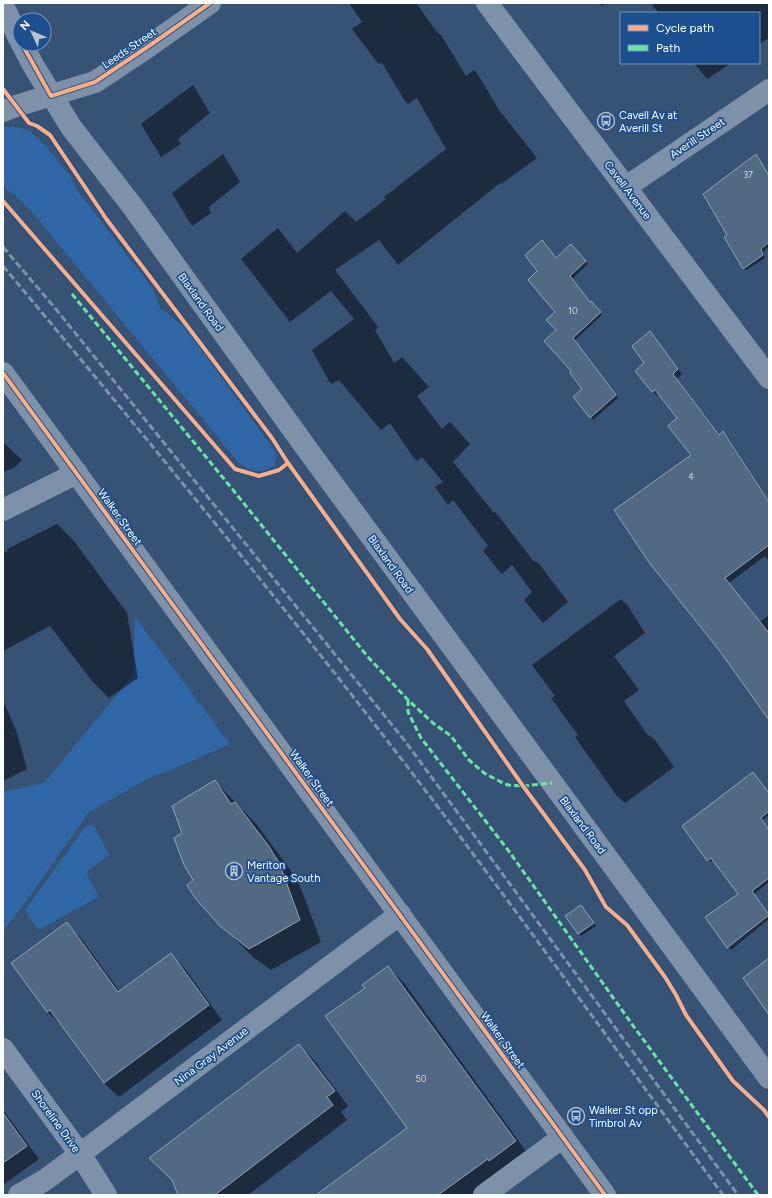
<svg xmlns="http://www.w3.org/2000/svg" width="772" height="1198" font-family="Figtree,sans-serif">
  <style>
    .green { fill: #2f66a5 }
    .shadow { fill: #0007 }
    .building { fill: #526984; stroke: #92a2b6 }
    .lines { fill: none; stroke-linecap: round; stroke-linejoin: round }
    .minor { stroke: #7d92a8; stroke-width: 22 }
    .rail { stroke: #7e92a7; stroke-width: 3; stroke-dasharray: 7 3; stroke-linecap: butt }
    .quiet { stroke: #66e7a1; stroke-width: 3; stroke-dasharray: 6 3; stroke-linecap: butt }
    .cycleway-casing { stroke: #1b4f8f; stroke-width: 6 }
    .cycleway { stroke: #ffac80; stroke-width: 4 }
    .labels { text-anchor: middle; stroke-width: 3.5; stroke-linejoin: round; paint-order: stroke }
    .number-label { font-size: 9px; fill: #d4dae0 }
    .street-label { font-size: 11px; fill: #fff; stroke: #1b4f8f }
    .poi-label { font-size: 11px; fill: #fff; stroke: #1b4f8f; text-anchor: start }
  </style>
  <rect width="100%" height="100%" fill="#365274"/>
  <path class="green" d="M 3,127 L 19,127 L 30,131 L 47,147 L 70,176 L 80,194 L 153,289 L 160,308 L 184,326 L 277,454 L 274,466 C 259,475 251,472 238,462 L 32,212 L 14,194 L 3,187 Z
    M 135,617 L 230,744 L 167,772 L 153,776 L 89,812 L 22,907 L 3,931 L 3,792 L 44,783 L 133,675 Z
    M 93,824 L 109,855 L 86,872 L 99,897 L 38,930 L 25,910 L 85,827 Z"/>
  <path class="shadow" d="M 349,3 L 416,3 L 437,32 L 441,35 L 466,76 L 474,70 L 477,73 L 499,110 L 537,158 L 501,184 L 500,183 L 398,265 L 379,240 L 335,270 L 378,327 L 375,330 L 394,363 L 402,357 L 429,387 L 417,396 L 442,429 L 450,422 L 470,444 L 453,462 L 494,513 L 495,512 L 498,515 L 534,562 L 536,561 L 539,564 L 568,602 L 543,623 L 524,600 L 532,592 L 512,565 L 502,574 L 499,571 L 483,551 L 488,546 L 453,500 L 448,505 L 435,487 L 443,482 L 422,457 L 417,461 L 414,458 L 390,423 L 381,430 L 339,380 L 332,384 L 329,381 L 312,350 L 354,319 L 331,291 L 290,322 L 241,259 L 278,228 L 297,253 L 345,211 L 356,222 L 386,199 L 384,197 L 446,149 L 417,98 L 408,104 L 405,101 L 382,63 L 379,64 L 376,61 L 352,29 L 362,22 Z
    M 599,3 L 607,3 L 602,6 Z
    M 651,3 L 769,3 L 769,38 L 759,44 L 759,13 L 658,13 Z
    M 694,63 L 731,63 L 707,79 Z
    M 193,85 L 210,113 L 178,139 L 181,144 L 161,157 L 141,124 Z
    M 223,154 L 240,182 L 209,207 L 211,213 L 192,226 L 172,193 Z
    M 756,156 L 769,176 L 769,246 L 763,252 L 765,258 L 746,270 L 743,268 L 729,235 Z
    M 571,246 L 588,264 L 572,279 L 590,303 L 591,302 L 602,315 L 574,341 L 618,398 L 593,420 L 575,397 L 584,389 L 572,371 L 558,331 L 556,312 L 556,259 Z
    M 654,337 L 682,374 L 677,379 L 720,435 L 723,433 L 728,437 L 769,501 L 769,561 L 765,556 L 729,583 L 760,622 L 769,615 L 769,719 L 720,649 L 693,455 L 678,418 L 660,394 L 658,396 L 653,392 L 637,371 L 646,363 Z
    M 3,442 L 22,460 L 14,468 L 3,472 Z
    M 57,524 L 74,541 L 127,613 L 138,678 L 109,698 L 92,681 L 50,626 L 3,651 L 3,553 L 8,551 L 7,549 Z
    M 621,599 L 628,606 L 645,633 L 614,656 L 639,690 L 624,701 L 647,734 L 655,740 L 674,767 L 625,803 L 617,796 L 575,737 L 578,735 L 551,698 L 555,696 L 532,665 Z
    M 3,700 L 17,733 L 27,769 L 3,781 Z
    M 215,781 L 257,825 L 289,868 L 299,884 L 305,899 L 321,942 L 271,970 L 253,957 L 231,935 L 194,880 L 183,834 Z
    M 769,794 L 769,815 L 763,820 L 769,831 L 769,882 L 754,894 L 769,915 L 769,919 L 731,950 L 707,917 L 739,894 L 713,860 L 710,862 L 708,860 Z
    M 584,909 L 596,926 L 581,936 L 579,933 Z
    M 67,924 L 81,938 L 120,992 L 171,955 L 185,969 L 222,1020 L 119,1097 L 104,1083 L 62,1026 L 48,1012 L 13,964 Z
    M 388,967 L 404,983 L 531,1158 L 476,1195 L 317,1195 L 408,1128 L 366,988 Z
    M 299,1045 L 314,1060 L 348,1106 L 341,1112 L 347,1120 L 248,1195 L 179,1195 Z
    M 3,1110 L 39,1159 L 3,1185 Z"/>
  <path class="building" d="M 756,154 L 769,176 L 769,242 L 761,249 L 763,255 L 743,269 L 724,237 L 727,235 L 703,194 Z
    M 542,240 L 556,258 L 571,244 L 586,261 L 570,276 L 590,302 L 591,301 L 601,312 L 573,338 L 616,395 L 590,418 L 573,397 L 582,389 L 570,373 L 571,371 L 544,341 L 556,330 L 546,320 L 555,312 L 528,280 L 537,271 L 525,255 Z
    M 650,331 L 678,369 L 673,374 L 719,435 L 723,431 L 769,502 L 769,545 L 725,578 L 769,633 L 769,720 L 719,650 L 648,561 L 614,510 L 691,455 L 668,426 L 677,418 L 655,390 L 652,392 L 635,371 L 644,363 L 632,346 Z
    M 753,772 L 769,793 L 769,811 L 761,818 L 769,830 L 769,878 L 752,891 L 769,915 L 727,948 L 705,917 L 738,894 L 711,858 L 707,861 L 682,826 Z
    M 215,780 L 231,804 L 235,802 L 268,845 L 278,861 L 284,876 L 300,920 L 249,949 L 220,926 L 195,898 L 187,885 L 193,880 L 184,865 L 174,838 L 182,833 L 172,806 Z
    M 581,905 L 594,923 L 578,934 L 565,916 Z
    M 67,922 L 118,992 L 171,953 L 209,1005 L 104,1083 L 50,1010 L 47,1012 L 11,963 Z
    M 769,958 L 769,1015 L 743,978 Z
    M 388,966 L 516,1141 L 489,1161 L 488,1159 L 438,1195 L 316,1195 L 407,1128 L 325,1016 L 365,988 L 362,985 Z
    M 299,1044 L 335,1091 L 327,1097 L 333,1105 L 215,1195 L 178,1195 L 172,1180 L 149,1158 Z
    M 3,1113 L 27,1146 L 3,1163 Z"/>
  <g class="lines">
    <path class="minor" d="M 487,3 L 769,378
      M 3,6 L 20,40
      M 22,44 L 33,65 L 71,127 L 133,207 L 307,449 L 769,1078
      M 3,111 L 16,106 L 95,82 L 149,46 L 210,3
      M 626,187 L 769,90
      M 3,373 L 605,1195
      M 3,510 L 77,473
      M 3,1049 L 80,1154 L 106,1195
      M 19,1195 L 45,1180 L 80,1154 L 400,914
      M 484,1195 L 563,1137"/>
    <path class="rail" d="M 3,247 L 55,308 L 405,741 L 738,1195
      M 3,266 C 136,425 267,585 393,748 C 506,895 613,1046 723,1195"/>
    <path class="quiet" d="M 72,294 L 229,485 L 368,657 L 408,700 L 433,723 L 451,736 L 469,760 L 484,773 L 501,782 L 508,785 L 523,786 L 552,783
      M 408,700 L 408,712 L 421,738 L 508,850 L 634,1027 L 758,1195"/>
    <g class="cycleway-casing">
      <path id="cycleway" d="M 22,44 L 51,96 L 95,82 L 149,46 L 210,3
        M 3,89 L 29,123 L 37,126 L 50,135 L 107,220 L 272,438 L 288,463 L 400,619 L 427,649 L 523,786 L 585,870 L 606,907 L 627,925 L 665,977 L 676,995 L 686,1015 L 733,1081 L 764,1110 L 769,1117
        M 3,201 L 235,469 L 259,476 L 279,470 L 288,463
        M 3,373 L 605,1195"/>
    </g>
    <use href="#cycleway" class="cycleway"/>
  </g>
  <defs>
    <g id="bus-ring" transform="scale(0.9)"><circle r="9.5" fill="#1b4f8f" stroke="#b9c2ce" stroke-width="1.5"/><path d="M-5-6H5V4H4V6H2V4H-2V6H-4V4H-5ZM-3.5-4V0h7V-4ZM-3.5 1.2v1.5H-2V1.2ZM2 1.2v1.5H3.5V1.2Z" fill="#b9c2ce"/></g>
    <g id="building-ring" transform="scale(0.9)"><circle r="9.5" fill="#1b4f8f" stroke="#b9c2ce" stroke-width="1.5"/><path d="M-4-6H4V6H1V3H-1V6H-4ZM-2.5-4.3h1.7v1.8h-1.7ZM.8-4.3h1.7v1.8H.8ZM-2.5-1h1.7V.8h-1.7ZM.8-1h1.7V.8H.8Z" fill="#b9c2ce"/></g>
  </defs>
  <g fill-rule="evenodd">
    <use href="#bus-ring" x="606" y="121"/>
    <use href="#building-ring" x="234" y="871"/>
    <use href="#bus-ring" x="576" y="1116"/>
  </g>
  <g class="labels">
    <g class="number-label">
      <text x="748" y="178">37</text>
      <text x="573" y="314">10</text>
      <text x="691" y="480">4</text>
      <text x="421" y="1082">50</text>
    </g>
    <g class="street-label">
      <text transform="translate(129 48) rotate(-34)" y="4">Leeds Street</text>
      <text transform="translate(697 138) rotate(-34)" y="4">Averill Street</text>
      <text transform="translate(628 190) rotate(53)" y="4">Cavell Avenue</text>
      <text transform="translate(201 302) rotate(54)" y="4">Blaxland Road</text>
      <text transform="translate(120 517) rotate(54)" y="4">Walker Street</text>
      <text transform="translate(391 564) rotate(54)" y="4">Blaxland Road</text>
      <text transform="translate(312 778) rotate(54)" y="4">Walker Street</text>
      <text transform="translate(583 825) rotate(53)" y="4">Blaxland Road</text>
      <text transform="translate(503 1040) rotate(54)" y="4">Walker Street</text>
      <text transform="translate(211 1056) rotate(-37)" y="4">Nina Gray Avenue</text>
      <text transform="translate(56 1121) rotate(54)" y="4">Shoreline Drive</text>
    </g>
    <g class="poi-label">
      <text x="619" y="119">Cavell Av at<tspan x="619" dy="13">Averill St</tspan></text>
      <text x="247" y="869">Meriton<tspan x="247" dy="13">Vantage South</tspan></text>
      <text x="589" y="1114">Walker St opp<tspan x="589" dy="13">Timbrol Av</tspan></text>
    </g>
  </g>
  <rect width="772" height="1198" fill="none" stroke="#ffffff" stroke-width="8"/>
  <rect x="620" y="12" width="140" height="52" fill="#1b4f8f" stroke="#7695bc"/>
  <rect x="628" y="25" width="20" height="6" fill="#ffac80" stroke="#7695bc"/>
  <text x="656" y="32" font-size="12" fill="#ffffff">Cycle path</text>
  <rect x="628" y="45" width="20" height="6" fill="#66e7a1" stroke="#7695bc"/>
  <text x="656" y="52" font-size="12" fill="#ffffff">Path</text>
  <g transform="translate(32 32) rotate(314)"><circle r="19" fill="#1b4f8f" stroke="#7695bc"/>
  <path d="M0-3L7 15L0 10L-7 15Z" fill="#b9c2ce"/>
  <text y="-6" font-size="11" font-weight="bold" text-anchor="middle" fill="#ffffff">N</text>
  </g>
</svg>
